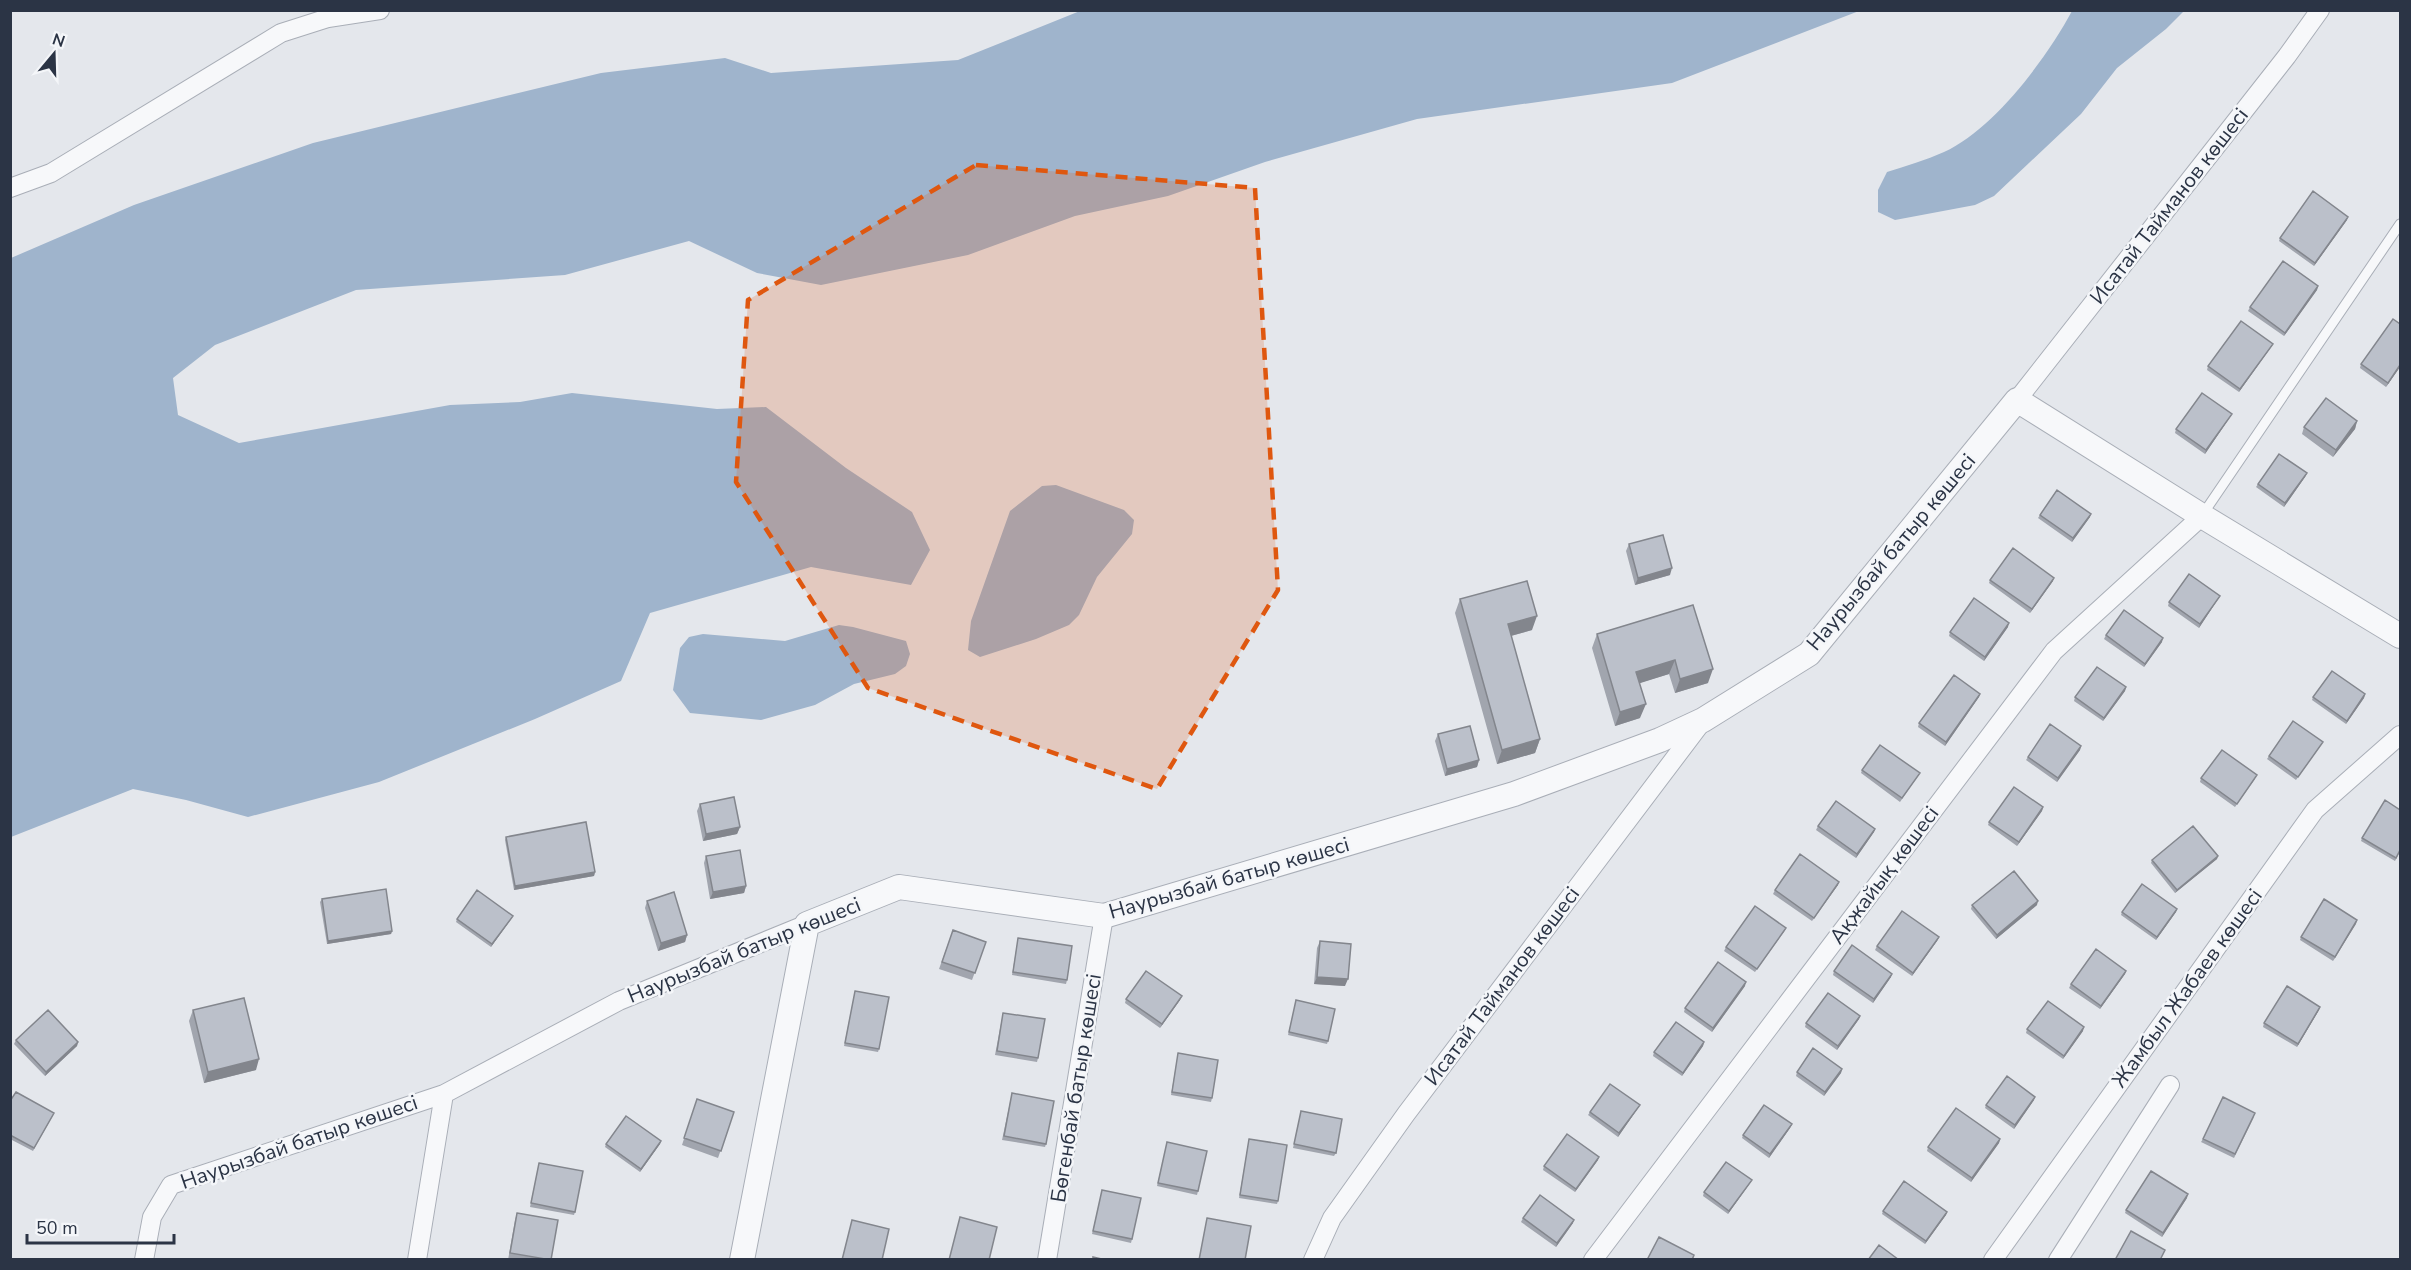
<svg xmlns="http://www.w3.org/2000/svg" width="2411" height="1270" font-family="'Nunito Sans',sans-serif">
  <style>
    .water { fill: #9fb4cc }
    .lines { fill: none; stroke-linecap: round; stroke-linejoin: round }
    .service-casing { stroke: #a9aeb7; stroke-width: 11 }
    .minor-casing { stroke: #a9aeb7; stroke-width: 20 }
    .tertiary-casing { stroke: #a9aeb7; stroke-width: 26 }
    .service { stroke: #f7f8fa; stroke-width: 9 }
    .minor { stroke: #f7f8fa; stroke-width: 18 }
    .tertiary { stroke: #f7f8fa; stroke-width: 24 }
    .wall { fill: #a1a5ae }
    .shaded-wall { fill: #83868d }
    .building { fill: #bbc0ca; stroke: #83868d; stroke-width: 1.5 }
    .marked { fill: #df570f; fill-opacity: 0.2; stroke: #df570f; stroke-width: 4.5; stroke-dasharray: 12 8; stroke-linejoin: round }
    .labels { text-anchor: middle; stroke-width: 5; stroke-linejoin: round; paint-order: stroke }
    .street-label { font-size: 21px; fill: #2b3445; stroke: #f4f6f9 }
  </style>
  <rect width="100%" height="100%" fill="#e4e7ec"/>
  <path class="water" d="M 1080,11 L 1859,11 L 1672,83 L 1417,119 L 1265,162 L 1168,196 L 1075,216 L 968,255 L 821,285 L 757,273 L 689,241 L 565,275 L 356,290 L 215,345 L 173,378 L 178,415 L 239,443 L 450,405 L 520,402 L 572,393 L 717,409 L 766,407 L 846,468 L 912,512 L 930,550 L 911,585 L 811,567 L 650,613 L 621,681 L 535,719 L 379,782 L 248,817 L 186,800 L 133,789 L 11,837 L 11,258 L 134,205 L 313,143 L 601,73 L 725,58 L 771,73 L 958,60 Z
    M 2072,11 L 2184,11 L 2166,29 L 2117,68 L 2081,114 L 1994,196 L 1975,205 L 1895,220 L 1878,212 L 1878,190 L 1887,172 C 1906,166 1926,160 1944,152 C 1994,129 2046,59 2072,11 Z
    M 1056,485 L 1124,510 L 1134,520 L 1132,534 L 1097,577 L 1079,615 L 1069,625 L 1036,639 L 980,657 L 968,650 L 971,621 L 1010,511 L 1042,486 Z
    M 839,625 L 853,627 L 906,641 L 910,654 L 906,666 L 895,674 L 854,684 L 815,705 L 761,720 L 690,713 L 673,690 L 680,648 L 689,637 L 703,634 L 785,641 Z"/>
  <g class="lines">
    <g class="service-casing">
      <path id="service" d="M 2203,514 L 2400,224"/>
    </g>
    <g class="minor-casing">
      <path id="minor" d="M 10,188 L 51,173 L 281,33 L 328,18 L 380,10
        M 2017,400 L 2287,56 L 2320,10
        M 144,1260 L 152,1217 L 171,1185 L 444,1094 L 619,1001 L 807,924
        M 417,1260 L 444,1094
        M 1047,1260 L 1104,916
        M 1313,1260 L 1332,1218 L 1406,1114 L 1702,722
        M 1593,1260 L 2054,651 L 2202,516
        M 1993,1260 L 2315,810 L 2400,735
        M 2058,1260 L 2170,1085"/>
    </g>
    <g class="tertiary-casing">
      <path id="tertiary" d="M 742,1260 L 807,924 L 899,887 L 1104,916 L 1514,794 L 1660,740 L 1703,720 L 1809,654 L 2017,400 L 2202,516 L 2400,636"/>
    </g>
    <use href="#service" class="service"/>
    <use href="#minor" class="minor"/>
    <use href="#tertiary" class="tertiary"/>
  </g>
  <path class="wall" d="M 2347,220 L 2314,266 L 2279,241 L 2280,238 Z
    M 2318,286 L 2317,290 L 2284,336 L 2248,311 L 2250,307 Z
    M 2273,344 L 2271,347 L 2239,392 L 2207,370 L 2208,366 Z
    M 2361,364 L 2400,367 L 2386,387 L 2360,368 Z
    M 2230,417 L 2205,454 L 2175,433 L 2176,429 Z
    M 2357,421 L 2355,429 L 2333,457 L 2302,434 L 2304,427 Z
    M 2307,473 L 2305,477 L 2284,507 L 2256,487 L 2258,484 Z
    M 2040,515 L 2090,517 L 2072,542 L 2038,518 Z
    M 1629,544 L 1670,575 L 1635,585 L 1626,551 Z
    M 1990,580 L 2053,581 L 2030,613 L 1989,583 Z
    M 2220,596 L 2218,599 L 2199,628 L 2168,606 L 2169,602 Z
    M 1460,599 L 1532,630 L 1511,636 L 1540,739 L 1535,753 L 1497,764 L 1455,613 Z
    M 1693,605 L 1708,683 L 1675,693 L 1669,674 L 1639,683 L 1640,718 L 1615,726 L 1592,648 L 1597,634 Z
    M 2008,627 L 1984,661 L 1949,636 L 1950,632 Z
    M 2106,635 L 2162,642 L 2144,667 L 2104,639 Z
    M 2126,687 L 2125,691 L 2103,721 L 2074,701 L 2075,697 Z
    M 1980,694 L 1979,697 L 1945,746 L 1918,727 L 1919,723 Z
    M 2365,694 L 2364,698 L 2346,724 L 2312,700 L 2313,697 Z
    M 1438,734 L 1479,760 L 1477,767 L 1445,776 L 1435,741 Z
    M 2321,745 L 2296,780 L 2267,759 L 2269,756 Z
    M 2081,746 L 2080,750 L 2057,782 L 2026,760 L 2028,757 Z
    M 1862,770 L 1918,776 L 1900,802 L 1861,773 Z
    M 2201,778 L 2255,779 L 2235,807 L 2200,782 Z
    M 700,804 L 740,827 L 737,834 L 703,841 L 697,811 Z
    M 2043,807 L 2042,811 L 2017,846 L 1988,825 L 1989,822 Z
    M 1818,826 L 1875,829 L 1874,832 L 1856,858 L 1816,830 Z
    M 506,837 L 595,872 L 594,876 L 514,890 L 505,840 Z
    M 2362,838 L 2400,852 L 2395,861 L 2361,841 Z
    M 706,856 L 746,886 L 744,893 L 710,899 L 704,863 Z
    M 2218,856 L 2217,859 L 2175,893 L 2151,863 L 2152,860 Z
    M 1838,885 L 1812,921 L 1773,894 L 1775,890 Z
    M 322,899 L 392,931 L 391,934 L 327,944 L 320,902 Z
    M 647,901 L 687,935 L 685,942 L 658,951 L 645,908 Z
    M 1972,905 L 2037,905 L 1996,939 L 1971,909 Z
    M 2177,909 L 2176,912 L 2156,940 L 2121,915 L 2122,912 Z
    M 457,919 L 511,919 L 491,947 L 456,922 Z
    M 2357,920 L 2333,961 L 2300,940 L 2301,937 Z
    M 1786,928 L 1784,932 L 1755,972 L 1724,951 L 1726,947 Z
    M 953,930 L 986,942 L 972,980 L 939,969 Z
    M 1939,937 L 1937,941 L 1912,976 L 1875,950 L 1877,946 Z
    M 1018,938 L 1067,980 L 1066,984 L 1012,975 Z
    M 1320,941 L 1345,986 L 1314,984 L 1317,948 Z
    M 1834,971 L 1891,977 L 1873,1003 L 1833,975 Z
    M 2126,971 L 2125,974 L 2100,1009 L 2069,988 L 2071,984 Z
    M 1745,986 L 1712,1032 L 1684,1012 L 1685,1008 Z
    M 855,991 L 879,1049 L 878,1052 L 844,1046 Z
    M 1126,999 L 1180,1000 L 1160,1028 L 1125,1003 Z
    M 1296,1000 L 1328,1041 L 1327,1044 L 1288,1035 Z
    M 193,1010 L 256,1070 L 204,1083 L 189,1021 Z
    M 2319,1010 L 2297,1047 L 2263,1027 L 2264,1023 Z
    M 1003,1013 L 1038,1058 L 1037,1062 L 995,1055 Z
    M 1860,1016 L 1859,1019 L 1837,1050 L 1805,1027 L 1806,1023 Z
    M 2027,1029 L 2083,1031 L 2063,1059 L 2026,1033 Z
    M 16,1040 L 78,1042 L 77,1046 L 45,1076 L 14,1044 Z
    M 1704,1042 L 1703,1046 L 1682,1076 L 1653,1056 L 1654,1052 Z
    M 1178,1053 L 1212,1098 L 1211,1102 L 1171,1095 Z
    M 1842,1069 L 1841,1073 L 1824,1096 L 1796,1076 L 1797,1072 Z
    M 1012,1093 L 1046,1144 L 1045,1147 L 1002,1140 Z
    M 697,1099 L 734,1112 L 718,1158 L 682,1145 Z
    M 2034,1100 L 2014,1129 L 1985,1108 L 1986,1105 Z
    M 10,1101 L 52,1117 L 33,1151 L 10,1139 Z
    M 1638,1108 L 1618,1137 L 1588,1115 L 1590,1112 Z
    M 1301,1111 L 1336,1153 L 1334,1156 L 1293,1148 Z
    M 2254,1117 L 2234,1158 L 2201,1142 L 2203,1139 Z
    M 1792,1124 L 1790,1128 L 1769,1158 L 1742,1138 L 1743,1135 Z
    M 1249,1139 L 1278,1201 L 1277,1204 L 1239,1198 Z
    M 2000,1139 L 1999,1143 L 1971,1182 L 1927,1151 L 1928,1147 Z
    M 661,1141 L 660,1144 L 640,1172 L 605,1147 L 606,1144 Z
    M 1167,1142 L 1198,1191 L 1197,1195 L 1157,1186 Z
    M 1598,1160 L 1575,1192 L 1543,1170 L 1544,1166 Z
    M 539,1163 L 575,1212 L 574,1215 L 530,1207 Z
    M 1750,1183 L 1728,1214 L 1703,1196 L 1704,1192 Z
    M 1102,1190 L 1132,1239 L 1131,1243 L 1092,1234 Z
    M 2187,1198 L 2162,1237 L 2125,1213 L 2126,1210 Z
    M 1883,1211 L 1947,1212 L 1946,1215 L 1925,1244 L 1882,1214 Z
    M 517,1213 L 551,1260 L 508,1260 L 515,1220 Z
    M 1523,1218 L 1573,1223 L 1556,1247 L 1521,1222 Z"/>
  <path class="shaded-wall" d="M 2348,217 L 2347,220 L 2314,266 L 2315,263 Z
    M 2318,286 L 2317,290 L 2284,336 L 2285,333 Z
    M 2273,344 L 2271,347 L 2239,392 L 2240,389 Z
    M 2400,365 L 2400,367 L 2386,387 L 2388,383 Z
    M 2232,414 L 2230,417 L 2205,454 L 2206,450 Z
    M 2357,421 L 2355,429 L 2333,457 L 2336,450 Z
    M 2307,473 L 2305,477 L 2284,507 L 2285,503 Z
    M 2091,514 L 2090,517 L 2072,542 L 2073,538 Z
    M 1672,568 L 1670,575 L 1635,585 L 1638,578 Z
    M 2054,578 L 2053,581 L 2030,613 L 2032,609 Z
    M 2220,596 L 2218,599 L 2199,628 L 2200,624 Z
    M 1537,616 L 1532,630 L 1503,638 L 1508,624 Z
    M 2009,623 L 2008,627 L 1984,661 L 1985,657 Z
    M 2163,638 L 2162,642 L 2144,667 L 2145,664 Z
    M 1675,660 L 1669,674 L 1631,686 L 1636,672 Z
    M 1713,669 L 1708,683 L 1675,693 L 1680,679 Z
    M 2126,687 L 2125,691 L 2103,721 L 2104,718 Z
    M 1980,694 L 1979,697 L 1945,746 L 1946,742 Z
    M 2365,694 L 2364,698 L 2346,724 L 2347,721 Z
    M 1646,704 L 1640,718 L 1615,726 L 1620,712 Z
    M 1540,739 L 1535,753 L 1497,764 L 1502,750 Z
    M 2081,746 L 2080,750 L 2057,782 L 2058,778 Z
    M 1479,760 L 1477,767 L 1445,776 L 1447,769 Z
    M 2043,807 L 2042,811 L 2017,846 L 2019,842 Z
    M 740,827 L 737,834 L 703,841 L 706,834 Z
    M 1875,829 L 1874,832 L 1856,858 L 1857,854 Z
    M 2218,856 L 2217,859 L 2175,893 L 2177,890 Z
    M 595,872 L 594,876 L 514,890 L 515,886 Z
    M 1839,882 L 1838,885 L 1812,921 L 1814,918 Z
    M 746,886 L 744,893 L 710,899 L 713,892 Z
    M 2038,901 L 2037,905 L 1996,939 L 1997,935 Z
    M 2177,909 L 2176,912 L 2156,940 L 2157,937 Z
    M 513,916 L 511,919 L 491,947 L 492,944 Z
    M 2357,920 L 2356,924 L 2333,961 L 2335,957 Z
    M 392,931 L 391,934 L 327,944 L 328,941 Z
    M 687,935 L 685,942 L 658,951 L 661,943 Z
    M 1939,937 L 1937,941 L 1912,976 L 1913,973 Z
    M 2126,971 L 2125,974 L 2100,1009 L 2101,1006 Z
    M 1892,974 L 1891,977 L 1873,1003 L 1874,999 Z
    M 1317,977 L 1348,979 L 1345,986 L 1314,984 Z
    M 1746,982 L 1745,986 L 1712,1032 L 1713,1028 Z
    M 1182,996 L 1180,1000 L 1160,1028 L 1162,1024 Z
    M 2320,1007 L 2319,1010 L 2297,1047 L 2298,1044 Z
    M 1860,1016 L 1859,1019 L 1837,1050 L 1838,1046 Z
    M 2084,1027 L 2083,1031 L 2063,1059 L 2064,1056 Z
    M 78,1042 L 77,1046 L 45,1076 L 46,1072 Z
    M 1704,1042 L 1703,1046 L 1682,1076 L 1683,1073 Z
    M 259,1059 L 256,1070 L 204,1083 L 208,1072 Z
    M 1842,1069 L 1841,1073 L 1824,1096 L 1825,1092 Z
    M 2035,1097 L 2034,1100 L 2014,1129 L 2015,1125 Z
    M 1640,1105 L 1638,1108 L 1618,1137 L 1619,1133 Z
    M 1792,1124 L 1790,1128 L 1769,1158 L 1770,1154 Z
    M 2000,1139 L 1999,1143 L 1971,1182 L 1972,1178 Z
    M 661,1141 L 660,1144 L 640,1172 L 641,1169 Z
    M 1599,1157 L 1598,1160 L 1575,1192 L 1576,1189 Z
    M 1752,1180 L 1750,1183 L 1728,1214 L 1729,1211 Z
    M 2188,1194 L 2187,1198 L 2162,1237 L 2163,1233 Z
    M 1947,1212 L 1946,1215 L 1925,1244 L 1926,1241 Z
    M 1574,1220 L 1573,1223 L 1556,1247 L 1557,1243 Z"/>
  <path class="building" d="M 2313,191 L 2348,217 L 2315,263 L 2280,238 Z
    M 2283,261 L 2318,286 L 2285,333 L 2250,307 Z
    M 2393,319 L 2400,324 L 2400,365 L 2388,383 L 2361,364 Z
    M 2241,321 L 2273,344 L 2240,389 L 2208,366 Z
    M 2202,393 L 2232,414 L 2206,450 L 2176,429 Z
    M 2326,398 L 2357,421 L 2336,450 L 2304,427 Z
    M 2279,454 L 2307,473 L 2285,503 L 2258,484 Z
    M 2057,490 L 2091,514 L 2073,538 L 2040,515 Z
    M 1663,535 L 1672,568 L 1638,578 L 1629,544 Z
    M 2013,548 L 2054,578 L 2032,609 L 1990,580 Z
    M 2189,574 L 2220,596 L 2200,624 L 2169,602 Z
    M 1527,581 L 1537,616 L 1508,624 L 1540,739 L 1502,750 L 1460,599 Z
    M 1974,598 L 2009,623 L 1985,657 L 1950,632 Z
    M 1693,605 L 1713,669 L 1680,679 L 1675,660 L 1636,672 L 1646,704 L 1620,712 L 1597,634 Z
    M 2124,610 L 2163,638 L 2145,664 L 2106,635 Z
    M 2097,667 L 2126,687 L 2104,718 L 2075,697 Z
    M 2332,671 L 2365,694 L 2347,721 L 2313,697 Z
    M 1954,675 L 1980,694 L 1946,742 L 1919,723 Z
    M 2293,721 L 2323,742 L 2298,777 L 2269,756 Z
    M 2050,724 L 2081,746 L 2058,778 L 2028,757 Z
    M 1470,726 L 1479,760 L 1447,769 L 1438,734 Z
    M 1880,745 L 1920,773 L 1902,798 L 1862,770 Z
    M 2222,750 L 2257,775 L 2237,804 L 2201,778 Z
    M 2014,787 L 2043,807 L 2019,842 L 1989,822 Z
    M 734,797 L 740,827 L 706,834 L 700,804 Z
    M 2385,800 L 2400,810 L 2400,850 L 2396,858 L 2362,838 Z
    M 1836,801 L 1875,829 L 1857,854 L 1818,826 Z
    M 586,822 L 595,872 L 515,886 L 506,837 Z
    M 2193,826 L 2218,856 L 2177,890 L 2152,860 Z
    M 740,850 L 746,886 L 713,892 L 706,856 Z
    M 1800,854 L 1839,882 L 1814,918 L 1775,890 Z
    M 2014,871 L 2038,901 L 1997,935 L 1972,905 Z
    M 2142,884 L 2177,909 L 2157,937 L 2122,912 Z
    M 386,889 L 392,931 L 328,941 L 322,899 Z
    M 477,890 L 513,916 L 492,944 L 457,919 Z
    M 674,892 L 687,935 L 661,943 L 647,901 Z
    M 2324,899 L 2357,920 L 2335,957 L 2301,937 Z
    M 1755,906 L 1786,928 L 1757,969 L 1726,947 Z
    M 1902,911 L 1939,937 L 1913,973 L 1877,946 Z
    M 953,930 L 986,942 L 975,973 L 942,962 Z
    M 1018,938 L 1072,946 L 1067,980 L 1013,972 Z
    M 1320,941 L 1351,944 L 1348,979 L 1317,977 Z
    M 1852,945 L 1892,974 L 1874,999 L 1834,971 Z
    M 2096,949 L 2126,971 L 2101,1006 L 2071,984 Z
    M 1718,962 L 1746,982 L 1713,1028 L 1685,1008 Z
    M 1146,971 L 1182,996 L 1162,1024 L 1126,999 Z
    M 2287,986 L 2320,1007 L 2298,1044 L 2264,1023 Z
    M 855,991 L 889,997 L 879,1049 L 845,1043 Z
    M 1828,993 L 1860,1016 L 1838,1046 L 1806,1023 Z
    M 244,998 L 259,1059 L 208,1072 L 193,1010 Z
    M 1296,1000 L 1335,1009 L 1328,1041 L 1289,1032 Z
    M 2048,1001 L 2084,1027 L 2064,1056 L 2027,1029 Z
    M 48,1010 L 78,1042 L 46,1072 L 16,1040 Z
    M 1003,1013 L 1045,1019 L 1038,1058 L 997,1051 Z
    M 1676,1022 L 1704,1042 L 1683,1073 L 1654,1052 Z
    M 1813,1048 L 1842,1069 L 1825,1092 L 1797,1072 Z
    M 1178,1053 L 1218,1060 L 1212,1098 L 1172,1092 Z
    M 2007,1076 L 2035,1097 L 2015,1125 L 1986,1105 Z
    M 1610,1084 L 1640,1105 L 1619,1133 L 1590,1112 Z
    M 16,1092 L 54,1113 L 34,1148 L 10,1135 L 10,1101 Z
    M 1012,1093 L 1054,1101 L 1046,1144 L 1004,1136 Z
    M 2223,1097 L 2255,1113 L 2235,1154 L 2203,1139 Z
    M 697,1099 L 734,1112 L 721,1151 L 684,1138 Z
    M 1764,1105 L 1792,1124 L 1770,1154 L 1743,1135 Z
    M 1956,1108 L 2000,1139 L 1972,1178 L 1928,1147 Z
    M 1301,1111 L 1342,1119 L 1336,1153 L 1294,1144 Z
    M 626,1116 L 661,1141 L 641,1169 L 606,1144 Z
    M 1567,1134 L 1599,1157 L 1576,1189 L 1544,1166 Z
    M 1249,1139 L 1287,1145 L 1278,1201 L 1240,1195 Z
    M 1167,1142 L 1207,1151 L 1198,1191 L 1158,1183 Z
    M 1726,1162 L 1752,1180 L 1729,1211 L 1704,1192 Z
    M 539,1163 L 583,1171 L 575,1212 L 531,1203 Z
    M 2151,1171 L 2188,1194 L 2163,1233 L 2126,1210 Z
    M 1904,1181 L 1947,1212 L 1926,1241 L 1883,1211 Z
    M 1102,1190 L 1141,1198 L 1132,1239 L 1093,1231 Z
    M 1540,1195 L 1574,1220 L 1557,1243 L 1523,1218 Z
    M 517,1213 L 558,1220 L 551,1260 L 510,1253 Z
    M 960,1217 L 997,1227 L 989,1260 L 949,1260 Z
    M 1207,1218 L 1251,1226 L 1245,1260 L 1199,1260 Z
    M 852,1220 L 889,1229 L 882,1260 L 842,1260 Z
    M 2131,1231 L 2165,1250 L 2160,1260 L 2115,1260 Z
    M 1659,1237 L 1694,1255 L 1692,1260 L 1647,1260 Z
    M 1879,1245 L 1899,1260 L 1868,1260 Z
    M 1093,1257 L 1106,1260 L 1093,1260 Z"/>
  <path class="marked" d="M 976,165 L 1255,188 L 1278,590 L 1157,789 L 868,688 L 736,482 L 748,300 Z"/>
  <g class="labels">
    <g class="street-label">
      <text transform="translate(2169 206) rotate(-52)" y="7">Исатай Тайманов көшесі</text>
      <text transform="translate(1891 552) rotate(-50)" y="7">Наурызбай батыр көшесі</text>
      <text transform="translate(1884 875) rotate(-53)" y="7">Ақжайық көшесі</text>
      <text transform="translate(1229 878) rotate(-16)" y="7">Наурызбай батыр көшесі</text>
      <text transform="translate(744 950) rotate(-22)" y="7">Наурызбай батыр көшесі</text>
      <text transform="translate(1502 986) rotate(-53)" y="7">Исатай Тайманов көшесі</text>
      <text transform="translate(2187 988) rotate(-54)" y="7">Жамбыл Жабаев көшесі</text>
      <text transform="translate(1076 1088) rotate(-81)" y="7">Бөгенбай батыр көшесі</text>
      <text transform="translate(299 1142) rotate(-19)" y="7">Наурызбай батыр көшесі</text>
    </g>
  </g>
  <rect width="2411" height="1270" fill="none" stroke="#2b3445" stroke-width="24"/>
  <g transform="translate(54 54) rotate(19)" stroke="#f4f6f9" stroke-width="4.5" paint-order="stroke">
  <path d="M0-4.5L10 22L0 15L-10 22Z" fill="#2b3445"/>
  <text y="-9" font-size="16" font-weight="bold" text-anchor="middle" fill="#2b3445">N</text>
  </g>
  <path d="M27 1234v9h147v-9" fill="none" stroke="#2b3445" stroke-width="3"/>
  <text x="36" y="1234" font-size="18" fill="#2b3445" stroke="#f4f6f9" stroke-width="4.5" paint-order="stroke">50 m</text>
</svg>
